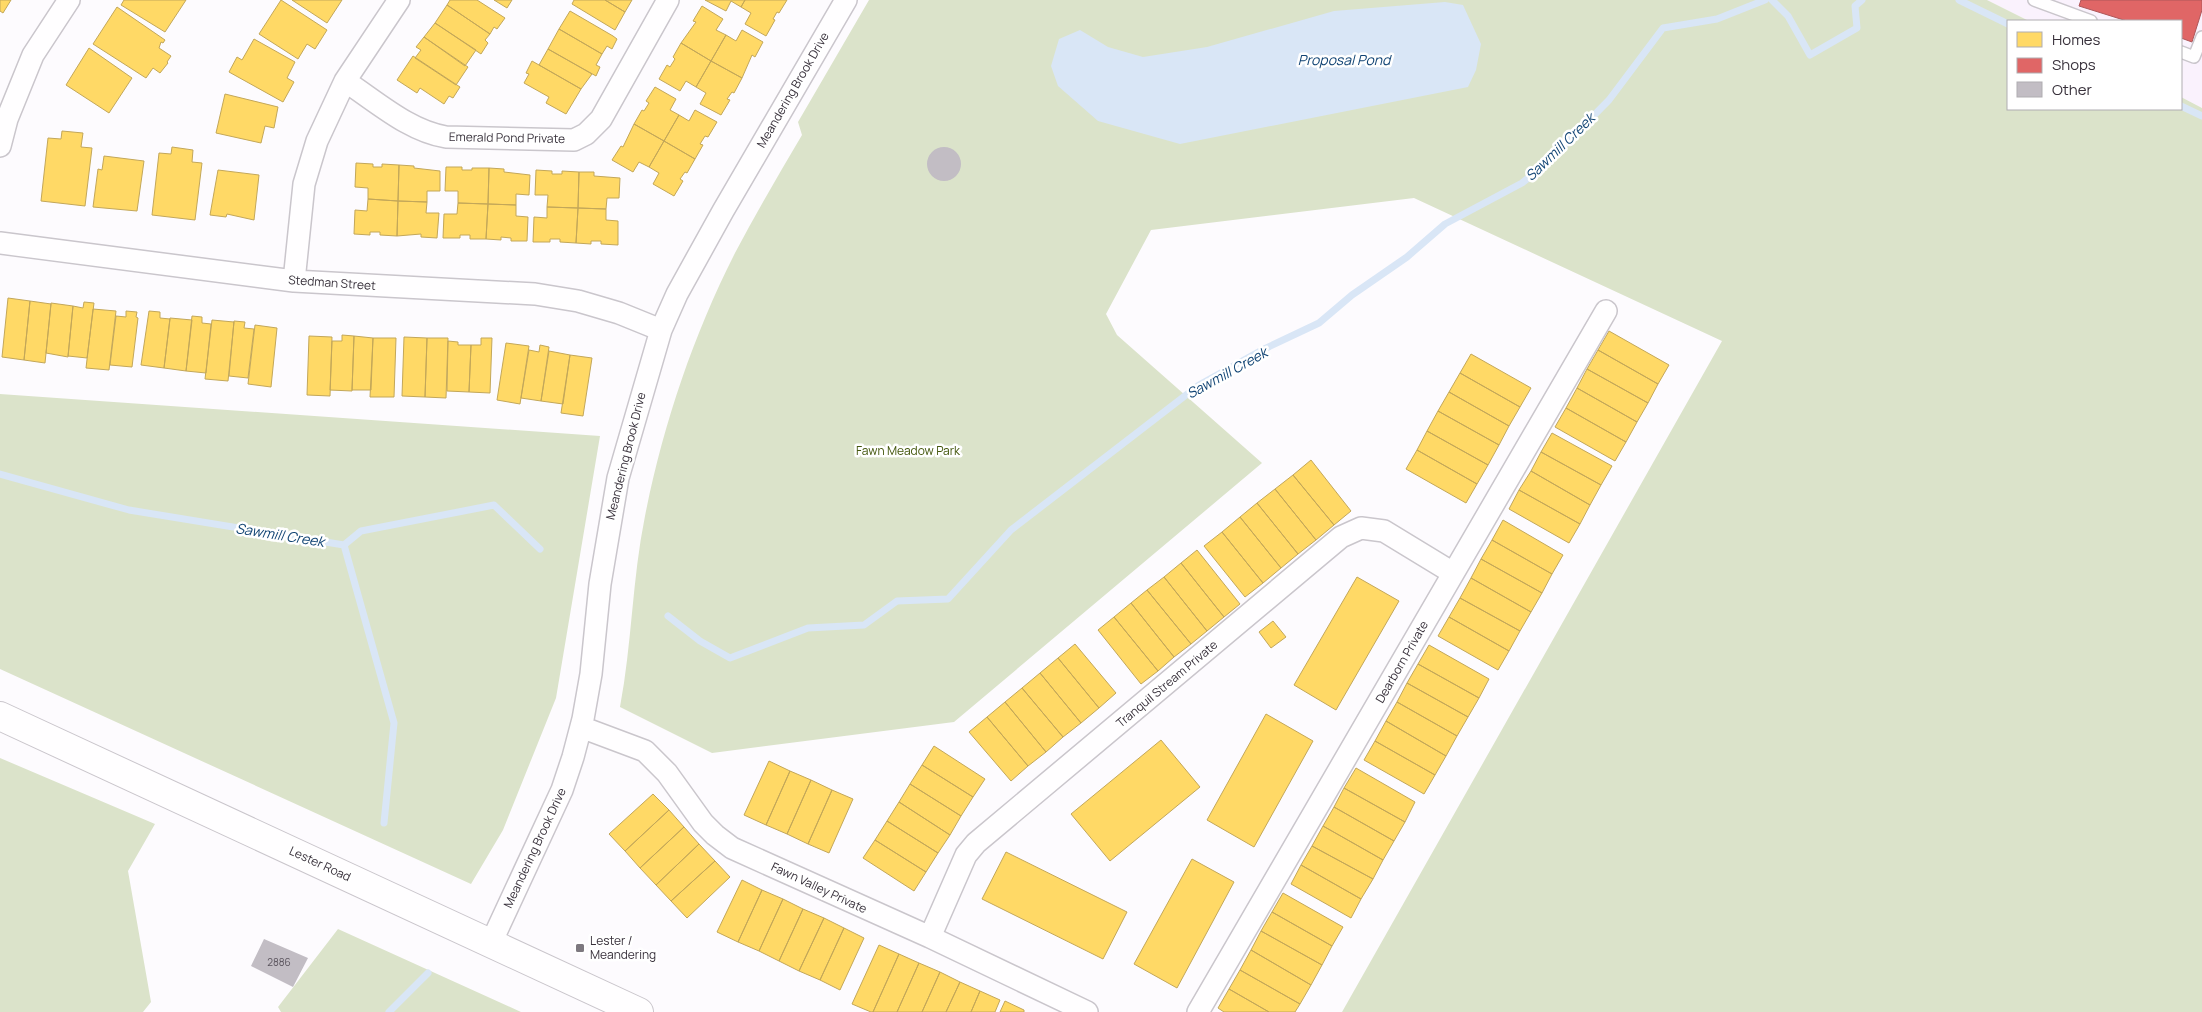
<svg xmlns="http://www.w3.org/2000/svg" width="2202" height="1012" font-family="Manrope,sans-serif">
  <style>
    .built { fill: #faf2fd }
    .green { fill: #dbe3ca }
    .water { fill: #d9e6f6 }
    .homes { fill: #ffd966; stroke: #c3a759 }
    .shops { fill: #e06666; stroke: #ae5659 }
    .lines { fill: none; stroke-linecap: round; stroke-linejoin: round }
    .stream { stroke: #d9e6f6; stroke-width: 7 }
    .building { fill: #c2bdc4 }
    .service-casing { stroke: #cac6cc; stroke-width: 14 }
    .minor-casing { stroke: #cac6cc; stroke-width: 24 }
    .secondary-casing { stroke: #cac6cc; stroke-width: 30 }
    .service { stroke: #fffeff; stroke-width: 11 }
    .minor { stroke: #fffeff; stroke-width: 21 }
    .secondary { stroke: #fffeff; stroke-width: 28 }
    .poi-dot { fill: #7d787f; stroke: #fff; stroke-width: 2 }
    .labels { text-anchor: middle; stroke-width: 5; stroke-linejoin: round; paint-order: stroke }
    .number-label { font-size: 10px; fill: #5a545d }
    .street-label { font-size: 12px; fill: #38313b; stroke: #fff }
    .park-label { font-size: 12px; fill: #44570d; stroke: #fff }
    .poi-label { font-size: 12px; fill: #38313b; stroke: #fff; text-anchor: start }
    .water-label { font-size: 14px; font-style: italic; fill: #114474; stroke: #fff }
  </style>
  <rect width="100%" height="100%" fill="#fdfbfe"/>
  <path class="built" d="M 1987,0 L 2202,0 L 2202,108 L 2181,97 L 2181,21 L 2029,21 Z"/>
  <path class="green" d="M 869,0 L 1987,0 L 2029,21 L 2008,21 L 2008,109 L 2181,109 L 2181,97 L 2202,108 L 2202,1012 L 1342,1012 L 1722,341 L 1414,198 L 1151,230 L 1106,314 L 1117,335 L 1262,463 L 954,722 L 712,753 L 620,707 C 632,644 632,580 645,516 C 663,425 693,336 735,253 C 756,213 779,174 802,135 L 798,122 Z
    M 0,394 L 600,436 L 556,698 L 503,830 L 471,884 L 0,669 Z
    M 0,758 L 155,824 L 128,871 L 151,1002 L 143,1012 L 0,1012 Z
    M 338,929 L 521,1012 L 281,1012 L 278,1007 Z"/>
  <path class="water" d="M 1445,2 L 1463,5 L 1481,44 L 1476,70 L 1468,87 L 1180,144 L 1098,121 L 1058,86 L 1051,66 L 1059,39 L 1080,30 L 1108,47 L 1143,57 L 1207,47 L 1334,11 Z"/>
  <path class="homes" d="M 0,0 L 11,0 L 3,13 L 0,11 Z
    M 124,0 L 186,0 L 165,32 L 121,5 Z
    M 281,0 L 327,30 L 315,49 L 307,44 L 298,59 L 259,34 Z
    M 292,0 L 342,0 L 327,23 Z
    M 450,0 L 477,0 L 505,18 L 497,29 L 494,27 L 490,34 L 447,5 Z
    M 494,0 L 512,0 L 507,8 Z
    M 574,0 L 605,0 L 625,12 L 615,30 L 572,4 Z
    M 605,0 L 632,0 L 625,12 Z
    M 705,0 L 745,0 L 741,7 L 731,1 L 726,11 Z
    M 745,0 L 787,0 L 779,13 L 777,12 L 773,19 L 775,20 L 766,36 L 745,24 L 751,13 L 741,7 Z
    M 447,5 L 490,34 L 485,40 L 488,43 L 481,54 L 435,23 Z
    M 702,6 L 723,19 L 716,30 L 726,35 L 711,61 L 681,43 L 696,22 L 693,21 Z
    M 117,7 L 165,40 L 163,43 L 161,42 L 159,48 L 171,56 L 167,62 L 168,63 L 160,73 L 153,68 L 146,78 L 93,44 Z
    M 570,11 L 613,36 L 617,39 L 612,49 L 607,46 L 602,54 L 559,29 Z
    M 435,23 L 476,50 L 465,66 L 424,37 Z
    M 559,29 L 602,54 L 596,65 L 600,67 L 596,76 L 548,49 Z
    M 742,30 L 763,42 L 755,57 L 752,55 L 742,78 L 711,61 L 726,35 L 736,41 Z
    M 424,37 L 468,67 L 456,85 L 415,58 L 421,50 L 416,47 Z
    M 254,39 L 295,62 L 287,78 L 294,82 L 283,102 L 229,72 L 237,57 L 242,60 Z
    M 681,43 L 711,61 L 696,87 L 686,81 L 680,91 L 659,79 L 667,65 L 670,67 L 675,59 L 673,57 Z
    M 89,48 L 132,78 L 109,113 L 66,85 Z
    M 548,49 L 592,74 L 581,89 L 539,65 Z
    M 413,56 L 460,87 L 453,98 L 449,96 L 444,104 L 420,88 L 417,93 L 397,80 Z
    M 532,61 L 581,89 L 566,114 L 546,103 L 549,97 L 524,83 L 529,74 L 526,73 Z
    M 711,61 L 742,78 L 734,93 L 732,92 L 727,99 L 730,100 L 721,115 L 700,104 L 706,93 L 696,87 Z
    M 655,87 L 676,99 L 670,110 L 679,115 L 664,141 L 634,124 L 642,110 L 644,111 L 649,103 L 646,101 Z
    M 225,94 L 278,107 L 274,128 L 265,126 L 261,143 L 216,133 Z
    M 695,110 L 717,122 L 708,137 L 705,136 L 700,144 L 703,145 L 695,159 L 664,141 L 679,115 L 689,121 Z
    M 634,124 L 664,141 L 649,167 L 639,162 L 633,172 L 612,160 L 621,146 L 623,147 Z
    M 62,131 L 83,133 L 81,147 L 92,148 L 85,206 L 41,201 L 48,138 L 61,139 Z
    M 664,141 L 695,159 L 687,173 L 685,172 L 680,179 L 683,181 L 674,196 L 653,184 L 659,173 L 649,167 Z
    M 172,147 L 193,150 L 192,162 L 202,163 L 195,220 L 152,215 L 159,153 L 171,154 Z
    M 104,156 L 144,161 L 137,211 L 93,207 L 98,169 L 102,170 Z
    M 356,163 L 373,164 L 373,167 L 382,167 L 382,164 L 399,165 L 398,201 L 368,199 L 368,188 L 355,187 Z
    M 399,165 L 414,166 L 414,168 L 440,171 L 440,191 L 427,191 L 427,202 L 398,201 Z
    M 446,167 L 462,167 L 462,170 L 472,170 L 472,168 L 489,168 L 488,204 L 458,203 L 458,191 L 445,191 Z
    M 489,168 L 504,169 L 504,172 L 530,175 L 529,195 L 516,194 L 516,205 L 488,204 Z
    M 218,170 L 259,175 L 254,220 L 227,214 L 226,217 L 210,215 Z
    M 536,170 L 552,171 L 552,174 L 562,174 L 562,171 L 579,172 L 578,208 L 547,207 L 548,195 L 535,195 Z
    M 579,172 L 594,172 L 594,176 L 620,178 L 619,198 L 607,198 L 606,209 L 578,208 Z
    M 368,199 L 398,201 L 397,236 L 380,235 L 380,232 L 370,232 L 370,235 L 354,234 L 355,210 L 367,211 Z
    M 398,201 L 427,202 L 426,213 L 439,213 L 437,238 L 421,237 L 421,234 L 397,236 Z
    M 458,203 L 488,204 L 486,239 L 470,239 L 470,235 L 460,235 L 460,238 L 443,238 L 444,214 L 457,214 Z
    M 488,204 L 516,205 L 516,216 L 528,217 L 527,241 L 511,241 L 511,238 L 501,237 L 501,240 L 486,239 Z
    M 547,207 L 578,208 L 576,243 L 560,242 L 560,239 L 550,239 L 550,242 L 533,242 L 534,217 L 547,218 Z
    M 578,208 L 606,209 L 606,220 L 618,221 L 618,245 L 601,244 L 601,241 L 591,241 L 591,244 L 576,243 Z
    M 8,298 L 30,301 L 24,360 L 2,357 Z
    M 30,301 L 51,304 L 45,363 L 24,360 Z
    M 84,302 L 94,303 L 87,358 L 68,356 L 73,306 L 83,308 Z
    M 51,303 L 73,306 L 68,357 L 46,353 Z
    M 93,309 L 116,311 L 109,370 L 86,368 Z
    M 126,311 L 137,312 L 136,317 L 138,318 L 132,367 L 110,365 L 116,316 L 126,317 Z
    M 149,311 L 160,312 L 160,318 L 170,319 L 164,368 L 141,365 Z
    M 192,316 L 202,317 L 202,323 L 211,324 L 206,373 L 186,371 Z
    M 170,318 L 192,320 L 186,371 L 164,368 Z
    M 212,320 L 234,322 L 228,381 L 205,379 Z
    M 234,321 L 245,322 L 244,328 L 254,329 L 248,378 L 229,376 Z
    M 255,325 L 277,328 L 271,387 L 248,384 Z
    M 1609,331 L 1669,365 L 1658,384 L 1598,350 Z
    M 342,335 L 354,336 L 352,391 L 330,390 L 332,341 L 342,341 Z
    M 309,336 L 332,337 L 330,396 L 307,395 Z
    M 354,336 L 373,338 L 371,390 L 352,390 Z
    M 404,337 L 427,338 L 425,397 L 402,396 Z
    M 373,338 L 396,338 L 394,397 L 370,397 Z
    M 427,338 L 448,338 L 446,398 L 425,397 Z
    M 481,338 L 492,338 L 490,393 L 469,392 L 471,345 L 481,345 Z
    M 448,341 L 458,342 L 458,345 L 471,345 L 469,392 L 447,391 Z
    M 506,343 L 529,346 L 520,404 L 497,400 Z
    M 540,345 L 549,347 L 541,401 L 521,398 L 529,350 L 539,352 Z
    M 1598,350 L 1658,384 L 1648,403 L 1587,369 Z
    M 549,351 L 570,355 L 563,404 L 541,401 Z
    M 1471,354 L 1531,388 L 1520,407 L 1460,373 Z
    M 570,355 L 592,358 L 583,416 L 561,413 Z
    M 1587,369 L 1648,403 L 1637,422 L 1577,388 Z
    M 1460,373 L 1520,407 L 1509,426 L 1449,392 Z
    M 1577,388 L 1637,422 L 1626,442 L 1566,408 Z
    M 1449,392 L 1509,426 L 1499,445 L 1438,411 Z
    M 1566,408 L 1626,442 L 1615,461 L 1555,427 Z
    M 1438,411 L 1499,445 L 1488,465 L 1427,431 Z
    M 1427,431 L 1488,465 L 1477,484 L 1417,450 Z
    M 1552,433 L 1612,466 L 1601,485 L 1541,452 Z
    M 1417,450 L 1477,484 L 1466,503 L 1406,469 Z
    M 1541,452 L 1601,485 L 1590,505 L 1531,471 Z
    M 1311,460 L 1351,511 L 1334,525 L 1293,475 Z
    M 1531,471 L 1590,505 L 1580,524 L 1519,490 Z
    M 1293,475 L 1334,525 L 1316,540 L 1275,489 Z
    M 1275,489 L 1316,540 L 1298,554 L 1257,503 Z
    M 1519,490 L 1580,524 L 1569,543 L 1509,509 Z
    M 1257,503 L 1298,554 L 1281,568 L 1240,517 Z
    M 1240,517 L 1281,568 L 1263,583 L 1222,532 Z
    M 1503,520 L 1563,555 L 1552,574 L 1492,540 Z
    M 1222,532 L 1263,583 L 1245,597 L 1204,546 Z
    M 1492,540 L 1552,574 L 1542,593 L 1481,559 Z
    M 1197,550 L 1240,604 L 1224,617 L 1181,563 Z
    M 1481,559 L 1542,593 L 1531,612 L 1471,578 Z
    M 1181,563 L 1224,617 L 1207,631 L 1164,577 Z
    M 1164,577 L 1207,631 L 1191,644 L 1147,590 Z
    M 1357,577 L 1399,601 L 1336,710 L 1294,685 Z
    M 1471,578 L 1531,612 L 1520,631 L 1460,598 Z
    M 1147,590 L 1191,644 L 1174,657 L 1131,603 Z
    M 1460,598 L 1520,631 L 1509,651 L 1449,617 Z
    M 1131,603 L 1174,657 L 1158,671 L 1114,617 Z
    M 1114,617 L 1158,671 L 1141,684 L 1098,630 Z
    M 1449,617 L 1509,651 L 1498,670 L 1438,636 Z
    M 1273,621 L 1286,637 L 1271,648 L 1259,632 Z
    M 1075,644 L 1116,693 L 1099,708 L 1058,658 Z
    M 1429,645 L 1489,679 L 1479,698 L 1418,664 Z
    M 1058,658 L 1099,708 L 1081,723 L 1040,673 Z
    M 1418,664 L 1479,698 L 1468,717 L 1407,683 Z
    M 1040,673 L 1081,723 L 1063,737 L 1022,688 Z
    M 1407,683 L 1468,717 L 1457,736 L 1397,702 Z
    M 1022,688 L 1063,737 L 1046,752 L 1005,702 Z
    M 1005,702 L 1046,752 L 1028,766 L 987,717 Z
    M 1397,702 L 1457,736 L 1446,756 L 1386,721 Z
    M 1266,714 L 1313,741 L 1254,847 L 1207,820 Z
    M 987,717 L 1028,766 L 1011,781 L 969,732 Z
    M 1386,721 L 1446,756 L 1435,775 L 1375,741 Z
    M 1161,740 L 1200,787 L 1110,861 L 1071,814 Z
    M 1375,741 L 1435,775 L 1424,794 L 1364,760 Z
    M 934,746 L 985,779 L 973,797 L 922,765 Z
    M 769,761 L 790,771 L 766,825 L 744,815 Z
    M 922,765 L 973,797 L 961,816 L 910,784 Z
    M 1356,768 L 1415,802 L 1405,822 L 1344,788 Z
    M 790,771 L 811,780 L 787,834 L 766,825 Z
    M 811,780 L 832,790 L 808,844 L 787,834 Z
    M 910,784 L 961,816 L 950,835 L 899,802 Z
    M 1344,788 L 1405,822 L 1394,841 L 1334,807 Z
    M 832,790 L 853,799 L 829,853 L 808,844 Z
    M 653,794 L 669,810 L 625,851 L 609,834 Z
    M 899,802 L 950,835 L 938,853 L 887,821 Z
    M 1334,807 L 1394,841 L 1383,860 L 1323,826 Z
    M 669,810 L 684,827 L 640,868 L 625,851 Z
    M 887,821 L 938,853 L 926,872 L 875,840 Z
    M 1323,826 L 1383,860 L 1373,879 L 1312,846 Z
    M 684,827 L 699,844 L 656,885 L 640,868 Z
    M 875,840 L 926,872 L 914,891 L 863,858 Z
    M 699,844 L 715,861 L 671,901 L 656,885 Z
    M 1312,846 L 1373,879 L 1361,899 L 1301,865 Z
    M 1006,852 L 1127,912 L 1103,959 L 982,899 Z
    M 1192,859 L 1234,882 L 1177,988 L 1134,964 Z
    M 715,861 L 730,877 L 687,918 L 671,901 Z
    M 1301,865 L 1361,899 L 1351,918 L 1291,884 Z
    M 742,880 L 762,890 L 738,942 L 717,932 Z
    M 762,890 L 783,899 L 759,951 L 738,942 Z
    M 1283,893 L 1343,927 L 1332,946 L 1272,912 Z
    M 783,899 L 803,909 L 779,961 L 759,951 Z
    M 803,909 L 824,918 L 799,971 L 779,961 Z
    M 1272,912 L 1332,946 L 1322,965 L 1261,931 Z
    M 824,918 L 844,928 L 820,980 L 799,971 Z
    M 844,928 L 864,938 L 840,990 L 820,980 Z
    M 1261,931 L 1322,965 L 1311,985 L 1251,950 Z
    M 879,945 L 899,954 L 873,1012 L 871,1012 L 852,1004 Z
    M 1251,950 L 1311,985 L 1300,1004 L 1240,970 Z
    M 899,954 L 919,963 L 897,1012 L 873,1012 Z
    M 919,963 L 940,972 L 922,1012 L 897,1012 Z
    M 1240,970 L 1300,1004 L 1295,1012 L 1269,1012 L 1229,989 Z
    M 940,972 L 960,982 L 946,1012 L 922,1012 Z
    M 960,982 L 980,991 L 971,1012 L 946,1012 Z
    M 1229,989 L 1269,1012 L 1224,1012 L 1218,1008 Z
    M 980,991 L 1000,1000 L 995,1012 L 971,1012 Z
    M 1005,1001 L 1024,1010 L 1024,1012 L 1000,1012 Z"/>
  <path class="shops" d="M 2081,0 L 2202,0 L 2202,10 L 2192,42 L 2181,38 L 2181,21 L 2127,21 L 2079,6 Z"/>
  <g class="lines">
    <path class="stream" d="M 1772,0 L 1788,16 L 1810,55 L 1857,28 L 1855,6 L 1862,0
      M 1959,0 L 2008,24
      M 2181,106 L 2202,116
      M 0,474 L 129,510 L 344,545 L 361,531 L 494,505 L 540,549
      M 344,545 L 394,723 L 384,823
      M 668,616 L 700,641 L 730,658 L 808,628 L 864,625 L 897,601 L 948,599 L 1011,530 L 1199,385 L 1262,350 L 1319,323 L 1352,295 L 1407,257 L 1445,224 L 1522,183 L 1546,164 L 1609,100 L 1663,28 L 1717,19 L 1765,0
      M 389,1012 L 428,973"/>
  </g>
  <path class="building" d="M927 164a17 17 0 1 1 34 0a17 17 0 1 1-34 0Z
    M 264,939 L 308,958 L 293,987 L 251,966 Z"/>
  <g class="lines">
    <g class="service-casing">
      <path id="service" d="M 2034,0 L 2091,21
        M 2181,52 L 2194,57 L 2202,37"/>
    </g>
    <g class="minor-casing">
      <path id="minor" d="M 345,81 C 377,102 409,131 446,137 L 574,140 L 586,134 L 601,119 L 668,0
        M 0,146 L 7,119 L 33,55 L 69,0
        M 0,243 L 294,281 L 535,294 L 578,301 L 619,313 L 661,330
        M 294,281 L 304,184 L 317,141 L 345,81 L 399,0
        M 581,727 L 645,751 L 667,773 L 703,823 L 715,835 L 732,848 L 930,937 L 1087,1012
        M 930,937 L 966,855 L 976,843 L 1341,537 L 1361,528 L 1384,531 L 1453,573
        M 491,943 L 562,790 L 573,757 L 583,719 L 591,674 L 600,584 L 618,478 L 661,330 L 677,294 L 723,211 L 846,0
        M 1198,1012 L 1606,311"/>
    </g>
    <g class="secondary-casing">
      <path id="secondary" d="M 0,716 L 639,1012"/>
    </g>
    <use href="#service" class="service"/>
    <use href="#minor" class="minor"/>
    <use href="#secondary" class="secondary"/>
  </g>
  <rect class="poi-dot" x="575" y="943" width="10" height="10" rx="2.5"/>
  <g class="labels">
    <g class="number-label">
      <text x="279" y="966">2886</text>
    </g>
    <g class="street-label">
      <text transform="translate(793 90) rotate(-60)" y="4">Meandering Brook Drive</text>
      <text transform="translate(507 138) rotate(1)" y="4">Emerald Pond Private</text>
      <text transform="translate(332 283) rotate(4)" y="4">Stedman Street</text>
      <text transform="translate(626 456) rotate(-76)" y="4">Meandering Brook Drive</text>
      <text transform="translate(1402 662) rotate(-60)" y="4">Dearborn Private</text>
      <text transform="translate(1167 684) rotate(-40)" y="4">Tranquil Stream Private</text>
      <text transform="translate(535 848) rotate(-65)" y="4">Meandering Brook Drive</text>
      <text transform="translate(320 864) rotate(25)" y="4">Lester Road</text>
      <text transform="translate(819 888) rotate(25)" y="4">Fawn Valley Private</text>
    </g>
    <g class="park-label">
      <text x="908" y="455">Fawn Meadow Park</text>
    </g>
    <g class="poi-label">
      <text x="590" y="945">Lester /<tspan x="590" dy="14">Meandering</tspan></text>
    </g>
    <g class="water-label">
      <text x="1344" y="65">Proposal Pond</text>
      <text transform="translate(1560 147) rotate(-44)" y="5">Sawmill Creek</text>
      <text transform="translate(1227 373) rotate(-29)" y="5">Sawmill Creek</text>
      <text transform="translate(280 535) rotate(9)" y="5">Sawmill Creek</text>
    </g>
  </g>
  <rect x="2007" y="20" width="175" height="90" fill="#ffffff" stroke="#afadb1"/>
  <rect x="2017" y="32" width="25" height="15" fill="#ffd966" stroke="#afadb1"/>
  <text x="2052" y="45" font-size="15" fill="#38313b">Homes</text>
  <rect x="2017" y="58" width="25" height="15" fill="#e06666" stroke="#afadb1"/>
  <text x="2052" y="70" font-size="15" fill="#38313b">Shops</text>
  <rect x="2017" y="82" width="25" height="15" fill="#c2bdc4" stroke="#afadb1"/>
  <text x="2052" y="95" font-size="15" fill="#38313b">Other</text>
</svg>
